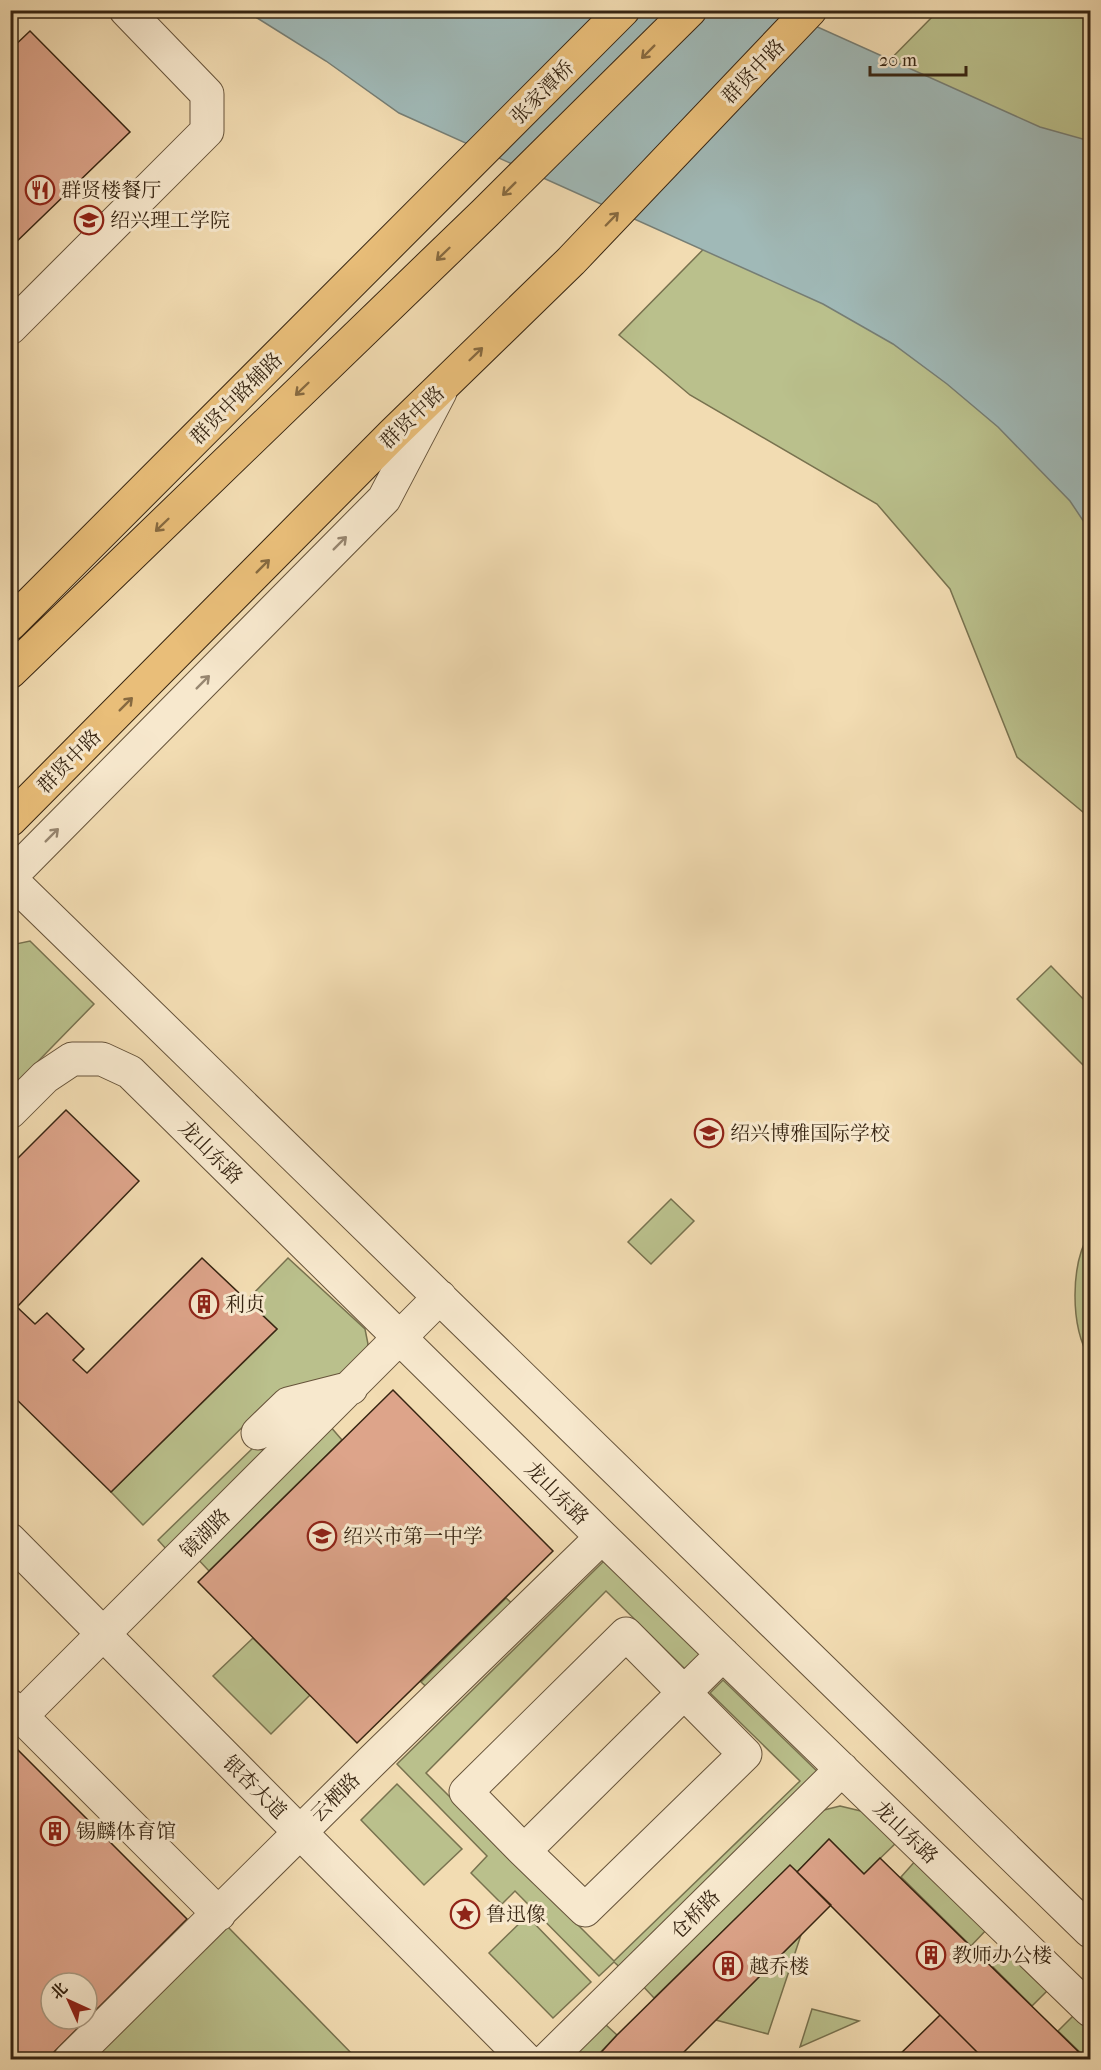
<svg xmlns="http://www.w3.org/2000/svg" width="1101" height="2070" font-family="'IM FELL French Canon','Noto Serif SC',serif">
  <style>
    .green { fill: #bac08c; stroke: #78724f; stroke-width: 1.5 }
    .water { fill: #a0b9b7; stroke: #767e75; stroke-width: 1.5 }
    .building { fill: #dda48a; stroke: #372512; stroke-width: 1.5 }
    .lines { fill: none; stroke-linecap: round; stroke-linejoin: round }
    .minor-casing { stroke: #66533a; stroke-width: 35 }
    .major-casing { stroke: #372512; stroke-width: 35 }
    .minor { stroke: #f7e8cd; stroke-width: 33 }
    .major { stroke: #e9be79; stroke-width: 33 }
    .oneway { stroke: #876a40 }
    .oneway2 { stroke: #978670 }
    .labels { text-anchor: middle; stroke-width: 6; stroke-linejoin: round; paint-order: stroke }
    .street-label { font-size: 20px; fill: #372512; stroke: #f7e8cd }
    .poi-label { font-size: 20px; fill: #372512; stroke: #f7e8cd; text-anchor: start }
  </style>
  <rect width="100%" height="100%" fill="#f2dcb2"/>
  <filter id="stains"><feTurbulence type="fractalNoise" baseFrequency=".00333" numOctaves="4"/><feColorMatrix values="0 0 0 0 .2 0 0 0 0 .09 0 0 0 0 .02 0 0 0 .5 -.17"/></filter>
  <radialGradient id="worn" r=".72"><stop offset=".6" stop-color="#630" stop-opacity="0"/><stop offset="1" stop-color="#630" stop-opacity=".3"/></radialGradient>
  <path class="green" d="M 938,11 L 1090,11 L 1090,818 L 1017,757 L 950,589 L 877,504 L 690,395 L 619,335 Z
    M 30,941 L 94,1004 L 11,1089 L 11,945 Z
    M 1051,966 L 1090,1006 L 1090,1072 L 1017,999 Z
    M 671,1199 L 694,1221 L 651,1264 L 628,1242 Z
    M 1090,1232 L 1090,1359 C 1070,1326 1070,1265 1090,1232 Z
    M 288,1258 L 365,1329 L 368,1344 L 365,1356 L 346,1375 L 277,1393 L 143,1525 L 111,1492 L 277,1329 L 247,1300 Z
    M 290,1412 L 300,1422 L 168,1551 L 158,1540 Z
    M 329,1425 L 342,1440 L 209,1571 L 195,1556 Z
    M 606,1559 L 702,1652 L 685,1669 L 606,1591 L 426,1773 L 614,1961 L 800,1781 L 710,1693 L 723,1680 L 822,1776 L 626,1973 L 614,1962 L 599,1976 L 515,1891 L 502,1904 L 471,1873 L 487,1856 L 397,1764 Z
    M 506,1598 L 517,1608 L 433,1693 L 421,1682 Z
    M 253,1638 L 310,1695 L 271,1734 L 213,1676 Z
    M 397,1784 L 462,1849 L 424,1885 L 361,1820 Z
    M 840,1806 L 869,1813 L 897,1842 L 864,1874 L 829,1839 L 797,1872 L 790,1866 L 654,1998 L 641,1984 L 816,1812 Z
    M 917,1859 L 988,1928 L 971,1946 L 901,1877 Z
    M 527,1916 L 591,1982 L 553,2018 L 489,1953 Z
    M 227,1926 L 357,2059 L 90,2060 Z
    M 801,1935 L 768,2034 L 716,2020 Z
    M 1008,1947 L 1050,1988 L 1032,2006 L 991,1965 Z
    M 812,2009 L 859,2021 L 800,2047 Z
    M 1074,2015 L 1090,2031 L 1090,2059 L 1087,2059 L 1058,2031 Z
    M 605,2024 L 617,2035 L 594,2059 L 569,2060 Z"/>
  <path class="water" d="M 246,11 L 782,11 L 1040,127 L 1090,141 L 1090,531 L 1070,501 L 998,427 L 947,384 L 893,344 L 823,304 L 399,113 L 326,61 Z"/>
  <path class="building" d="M 30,31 L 130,132 L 10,248 L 10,50 Z
    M 66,1110 L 139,1181 L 17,1307 L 35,1324 L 47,1313 L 84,1349 L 73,1360 L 87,1373 L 202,1258 L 277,1329 L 111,1492 L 10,1393 L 10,1166 Z
    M 393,1390 L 553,1551 L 357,1743 L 198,1582 Z
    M 11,1743 L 187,1919 L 87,2019 L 87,1983 L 51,1983 L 51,2019 L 87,2019 L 46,2060 L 10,2060 Z
    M 829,1839 L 864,1874 L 880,1858 L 1087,2060 L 985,2060 L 797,1872 Z
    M 790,1865 L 831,1905 L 676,2060 L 594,2060 L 617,2035 Z
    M 940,2015 L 985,2060 L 894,2060 L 933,2022 Z"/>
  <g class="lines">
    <g class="minor-casing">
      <path id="minor" d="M 10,328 L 207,131 L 207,94 L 126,10
        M 10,877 L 384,499 L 440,392
        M 10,879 L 1090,1931
        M 10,1112 L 45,1077 L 72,1059 L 102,1059 L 130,1072 L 602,1537 L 1090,2010
        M 258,1433 L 288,1404 L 351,1388
        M 10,1540 L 526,2060
        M 10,1706 L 21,1716 L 440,1297
        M 21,1716 L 219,1914
        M 524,1851 L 585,1910 L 745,1754 L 626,1634 L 466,1792 L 524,1851 L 723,1654
        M 70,2060 L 373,1760 L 602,1537
        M 547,2060 L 842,1769"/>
    </g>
    <g class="major-casing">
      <path id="major" d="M 10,624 L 623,10
        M 10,672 L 485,213 L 690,10
        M 10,820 L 393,434 L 571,261 L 810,10"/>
    </g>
    <use href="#minor" class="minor"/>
    <use href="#major" class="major"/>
  </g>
  <defs><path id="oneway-shaft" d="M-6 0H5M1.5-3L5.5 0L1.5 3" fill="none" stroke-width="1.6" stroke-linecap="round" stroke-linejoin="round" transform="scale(1.5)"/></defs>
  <g class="oneway">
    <use href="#oneway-shaft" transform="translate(648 52) rotate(135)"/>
    <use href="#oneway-shaft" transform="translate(509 189) rotate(135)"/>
    <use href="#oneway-shaft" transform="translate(612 219) rotate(-46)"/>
    <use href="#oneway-shaft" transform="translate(443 254) rotate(136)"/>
    <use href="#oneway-shaft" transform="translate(476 354) rotate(-44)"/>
    <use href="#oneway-shaft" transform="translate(302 389) rotate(136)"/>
    <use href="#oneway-shaft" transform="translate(162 525) rotate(136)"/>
    <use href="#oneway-shaft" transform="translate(263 566) rotate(-45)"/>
    <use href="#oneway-shaft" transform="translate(126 704) rotate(-45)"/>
  </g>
  <g class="oneway2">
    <use href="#oneway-shaft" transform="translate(340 543) rotate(-45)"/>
    <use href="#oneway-shaft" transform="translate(203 682) rotate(-45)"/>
    <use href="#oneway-shaft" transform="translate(52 835) rotate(-45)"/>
  </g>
  <defs>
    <g id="restaurant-ring" transform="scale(1.5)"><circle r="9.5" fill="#f7e8cd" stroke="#8f2418" stroke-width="1.5"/><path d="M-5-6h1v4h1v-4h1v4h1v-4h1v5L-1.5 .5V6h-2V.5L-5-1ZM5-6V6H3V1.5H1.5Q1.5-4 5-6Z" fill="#8f2418"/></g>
    <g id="university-ring" transform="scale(1.5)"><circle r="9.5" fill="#f7e8cd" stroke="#8f2418" stroke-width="1.5"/><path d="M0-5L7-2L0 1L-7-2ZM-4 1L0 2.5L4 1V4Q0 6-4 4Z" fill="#8f2418"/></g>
    <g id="school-ring" transform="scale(1.5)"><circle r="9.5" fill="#f7e8cd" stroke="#8f2418" stroke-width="1.5"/><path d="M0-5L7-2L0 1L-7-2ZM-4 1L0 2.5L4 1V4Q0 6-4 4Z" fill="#8f2418"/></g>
    <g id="building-ring" transform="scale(1.5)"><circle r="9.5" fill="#f7e8cd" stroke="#8f2418" stroke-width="1.5"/><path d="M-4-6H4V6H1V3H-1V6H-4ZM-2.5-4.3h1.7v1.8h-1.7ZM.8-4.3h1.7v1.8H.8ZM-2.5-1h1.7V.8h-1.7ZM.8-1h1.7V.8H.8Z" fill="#8f2418"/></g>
    <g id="sight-ring" transform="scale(1.5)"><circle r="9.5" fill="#f7e8cd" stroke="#8f2418" stroke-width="1.5"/><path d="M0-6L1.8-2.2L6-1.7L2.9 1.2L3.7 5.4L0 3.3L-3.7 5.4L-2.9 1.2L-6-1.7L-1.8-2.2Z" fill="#8f2418"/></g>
  </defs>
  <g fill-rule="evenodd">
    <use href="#restaurant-ring" x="40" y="190"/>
    <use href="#university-ring" x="89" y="220"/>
    <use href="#school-ring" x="709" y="1133"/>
    <use href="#building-ring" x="204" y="1304"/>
    <use href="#school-ring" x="322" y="1536"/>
    <use href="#building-ring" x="55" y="1831"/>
    <use href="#sight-ring" x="465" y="1914"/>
    <use href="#building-ring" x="931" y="1955"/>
    <use href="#building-ring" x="728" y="1966"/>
  </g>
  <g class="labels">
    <g class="street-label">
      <text transform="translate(753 71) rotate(-46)" y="7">群贤中路</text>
      <text transform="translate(542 92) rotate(-45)" y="7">张家潭桥</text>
      <text transform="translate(236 398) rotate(-45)" y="7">群贤中路辅路</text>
      <text transform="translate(412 417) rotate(-44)" y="7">群贤中路</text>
      <text transform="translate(69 761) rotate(-45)" y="7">群贤中路</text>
      <text transform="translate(211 1152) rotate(45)" y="7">龙山东路</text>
      <text transform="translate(557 1493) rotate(45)" y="7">龙山东路</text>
      <text transform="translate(205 1533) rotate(-45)" y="7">镜湖路</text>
      <text transform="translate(255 1787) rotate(45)" y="7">银杏大道</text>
      <text transform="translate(335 1797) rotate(-45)" y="7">云栖路</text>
      <text transform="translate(906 1832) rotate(44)" y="7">龙山东路</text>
      <text transform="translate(695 1914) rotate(-45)" y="7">仓桥路</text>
    </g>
    <g class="poi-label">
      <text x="61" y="197">群贤楼餐厅</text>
      <text x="110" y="227">绍兴理工学院</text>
      <text x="730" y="1140">绍兴博雅国际学校</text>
      <text x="225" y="1311">利贞</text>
      <text x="343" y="1543">绍兴市第一中学</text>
      <text x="76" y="1838">锡麟体育馆</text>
      <text x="486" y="1921">鲁迅像</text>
      <text x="952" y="1962">教师办公楼</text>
      <text x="749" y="1973">越乔楼</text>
    </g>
  </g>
  <rect width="1101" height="2070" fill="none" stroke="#f2dcb2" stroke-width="36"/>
  <rect x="12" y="12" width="1077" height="2046" fill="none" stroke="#372512" stroke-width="3"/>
  <rect x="18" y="18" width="1065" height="2034" fill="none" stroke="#372512" stroke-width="1.5"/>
  <g transform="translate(69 2001) rotate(315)"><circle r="28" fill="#f7e8cd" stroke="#aa9a82" stroke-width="1.5"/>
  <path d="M0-4.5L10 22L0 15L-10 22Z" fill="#8f2418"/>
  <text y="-9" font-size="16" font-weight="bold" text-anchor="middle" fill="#372512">北</text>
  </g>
  <path d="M870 66v9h96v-9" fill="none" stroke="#372512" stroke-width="3"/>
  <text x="879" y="66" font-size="18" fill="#372512" stroke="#f7e8cd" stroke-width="4.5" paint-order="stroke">20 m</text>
  <rect width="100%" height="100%" filter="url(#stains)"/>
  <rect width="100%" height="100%" fill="url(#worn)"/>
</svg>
